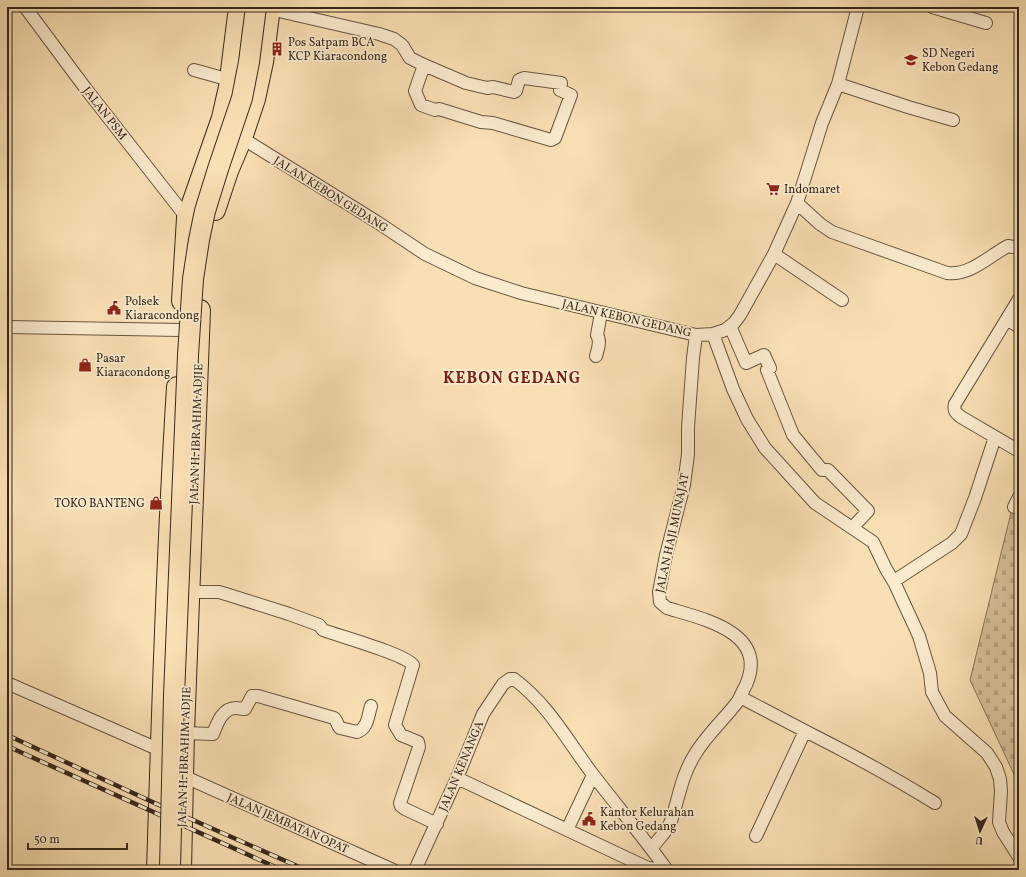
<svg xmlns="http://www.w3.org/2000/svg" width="1026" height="877" font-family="Vollkorn,serif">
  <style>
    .cemetery { fill: url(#cemetery-stones); stroke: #88745a }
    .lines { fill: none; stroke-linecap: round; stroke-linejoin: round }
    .minor-casing { stroke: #685540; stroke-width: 14 }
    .primary-casing { stroke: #37271a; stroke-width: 22 }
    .minor { stroke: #fbebce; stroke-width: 12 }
    .primary { stroke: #f9e0b4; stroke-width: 20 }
    .rail-casing { stroke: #37271a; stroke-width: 4.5 }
    .rail { stroke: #fbebce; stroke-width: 3; stroke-dasharray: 9; stroke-linecap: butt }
    .primary-bridge-casing { stroke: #37271a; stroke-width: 22; stroke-linecap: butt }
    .primary-bridge { stroke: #f9e0b4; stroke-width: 20 }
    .labels { text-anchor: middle; stroke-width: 3.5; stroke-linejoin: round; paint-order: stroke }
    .poi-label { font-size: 12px; fill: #37271a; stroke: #fbebce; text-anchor: start }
    .street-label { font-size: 12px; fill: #37271a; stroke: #fbebce }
    .district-label { font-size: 16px; font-weight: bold; letter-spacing: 1px; fill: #7a1f14; stroke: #fbebce }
  </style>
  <defs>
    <pattern id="cemetery-stones" width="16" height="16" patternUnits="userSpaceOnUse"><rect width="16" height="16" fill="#d8c19a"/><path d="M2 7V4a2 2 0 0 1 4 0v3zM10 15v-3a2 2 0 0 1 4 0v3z" fill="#baa684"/></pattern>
  </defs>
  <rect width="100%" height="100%" fill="#f9e0b4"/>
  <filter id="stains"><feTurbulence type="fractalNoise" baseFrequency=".005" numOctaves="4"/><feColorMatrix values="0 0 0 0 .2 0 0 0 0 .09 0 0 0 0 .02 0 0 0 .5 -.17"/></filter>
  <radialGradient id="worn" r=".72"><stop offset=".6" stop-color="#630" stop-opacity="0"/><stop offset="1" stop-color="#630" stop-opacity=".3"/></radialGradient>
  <path class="cemetery" d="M 1019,480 L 1019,785 L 970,680 Z"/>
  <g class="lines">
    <g class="minor-casing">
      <path id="minor" d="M 25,7 L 86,89 L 187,218
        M 932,7 L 986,23
        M 270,9 L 379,34 L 394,39 L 402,45 L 410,58 L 424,65 L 466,83 L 487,88 L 493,87 L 514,92 L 516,91 L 519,80 L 524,78 L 561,83 L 560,90 L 571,95 L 555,138 L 551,140 L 493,123 L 481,122 L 439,109 L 435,110 L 421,105 L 415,91 L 424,65
        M 194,70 L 230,80
        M 838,84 L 908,107 L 953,120
        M 242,138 L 377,222 L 425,254 L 475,278 L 521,293 L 696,335 L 713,334 L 725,330 L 734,323 L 740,315 L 774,254 L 797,203 L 822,123 L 838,84 L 858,7
        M 797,203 L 820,224 L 832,232 L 947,273 C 970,276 989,256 1008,246 L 1019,248
        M 774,254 L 842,300
        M 1019,299 L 955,404 C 953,411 956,413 961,417 L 1019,451
        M 1007,319 L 1019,327
        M 730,326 L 746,363 L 764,355 L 770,368 L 767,370 L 793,435 L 822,470 L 828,470 L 868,511 L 852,528
        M 7,327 L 181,330
        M 713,334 L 733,389 L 747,419 L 765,448 L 815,503 L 873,542 L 886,569 L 895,584 L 919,636 L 930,673 L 932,692 L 945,716 L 987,753 L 996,767 L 1000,779 L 1001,791 L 999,822 L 1003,832 L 1019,857
        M 596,356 C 598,349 601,341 597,335 L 601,313
        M 1014,507 L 1019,497
        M 894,581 L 952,543 L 961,534 L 975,498 L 995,437
        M 190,592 L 219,592 L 229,595 L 289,614 L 319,625 L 323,630 C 339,636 405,654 413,665 L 395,725 L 401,735 L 418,742 L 419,747 L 400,803 L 401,806 L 405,809 L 437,824
        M 7,683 L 160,750
        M 740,697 L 805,731 L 756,836
        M 805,731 C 849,753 893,777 935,803
        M 184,733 L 213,734 C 217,724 222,708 236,708 C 239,708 242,709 245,709 L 252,696 L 258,696 L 334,718 C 337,720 337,725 340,728 L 357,732 C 368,728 368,716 371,706
        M 183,776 L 393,870
        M 457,778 L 648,868 L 667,870
        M 567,830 L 593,775
        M 652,848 C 658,839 667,832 671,821 C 679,798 681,777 694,756 C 706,735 724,720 738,701 C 741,696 743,690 746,685 C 769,632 703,619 667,608 L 660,602 L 659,592 L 666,555 L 684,485 L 688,454 L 688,427 L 693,358 L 696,335
        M 415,870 L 457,778 L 483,714 L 503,684 L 510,679 L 514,679 C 549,705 568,742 594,776 C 618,807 644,838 667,870"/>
    </g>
    <g class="primary-casing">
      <path id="primary" d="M 215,210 L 228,171 L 242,138 L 255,99 L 263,62 L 270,7
        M 182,301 L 187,218 L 222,118 L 229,87 L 239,7
        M 157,870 C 162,709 167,548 177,387
        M 181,870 L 184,733 L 200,310"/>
    </g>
    <use href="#minor" class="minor"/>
    <use href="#primary" class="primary"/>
    <g class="rail-casing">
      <path id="rail" d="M 7,735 L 159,805 L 306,870
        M 7,746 L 282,870"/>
    </g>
    <use href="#rail" class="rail"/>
    <g class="primary-bridge-casing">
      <path id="primary-bridge" d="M 170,870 L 174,696 L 188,355 L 193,279 L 199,240 L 205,211 L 218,169 L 242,98 L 249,62 L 256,7"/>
    </g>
    <use href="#primary-bridge" class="primary-bridge"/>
  </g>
  <defs>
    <g id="building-bare" transform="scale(1.08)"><path d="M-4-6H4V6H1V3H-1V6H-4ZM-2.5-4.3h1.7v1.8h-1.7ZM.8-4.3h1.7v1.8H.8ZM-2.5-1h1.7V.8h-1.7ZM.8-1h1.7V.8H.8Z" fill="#8f2418" stroke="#fbebce" stroke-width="2.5" paint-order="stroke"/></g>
    <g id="school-bare" transform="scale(1.08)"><path d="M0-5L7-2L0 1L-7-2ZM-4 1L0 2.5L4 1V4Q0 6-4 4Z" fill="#8f2418" stroke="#fbebce" stroke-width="2.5" paint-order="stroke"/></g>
    <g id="supermarket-bare" transform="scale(1.08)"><path d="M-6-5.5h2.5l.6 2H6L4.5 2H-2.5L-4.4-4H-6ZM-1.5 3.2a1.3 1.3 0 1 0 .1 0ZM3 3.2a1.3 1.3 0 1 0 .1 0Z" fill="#8f2418" stroke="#fbebce" stroke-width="2.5" paint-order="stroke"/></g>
    <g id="civic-bare" transform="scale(1.08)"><path d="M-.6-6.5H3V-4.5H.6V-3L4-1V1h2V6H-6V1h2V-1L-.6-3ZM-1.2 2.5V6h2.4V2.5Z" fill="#8f2418" stroke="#fbebce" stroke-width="2.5" paint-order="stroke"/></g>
    <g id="shop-bare" transform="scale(1.08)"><path d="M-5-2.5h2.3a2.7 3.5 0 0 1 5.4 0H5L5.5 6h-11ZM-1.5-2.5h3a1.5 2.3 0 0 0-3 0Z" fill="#8f2418" stroke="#fbebce" stroke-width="2.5" paint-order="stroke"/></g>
  </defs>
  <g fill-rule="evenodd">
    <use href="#building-bare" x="277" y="49"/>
    <use href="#school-bare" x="911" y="60"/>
    <use href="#supermarket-bare" x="773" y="189"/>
    <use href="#civic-bare" x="114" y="308"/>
    <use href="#shop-bare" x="85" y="365"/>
    <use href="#shop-bare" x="156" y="503"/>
    <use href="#civic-bare" x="589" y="819"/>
  </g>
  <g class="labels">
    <g class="poi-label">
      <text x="288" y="46">Pos Satpam BCA<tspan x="288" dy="14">KCP Kiaracondong</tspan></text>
      <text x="922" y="57">SD Negeri<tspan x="922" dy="14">Kebon Gedang</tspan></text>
      <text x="784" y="193">Indomaret</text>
      <text x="125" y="305">Polsek<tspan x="125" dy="14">Kiaracondong</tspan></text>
      <text x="96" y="362">Pasar<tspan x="96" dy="14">Kiaracondong</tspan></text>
      <text x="145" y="507" text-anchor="end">TOKO BANTENG</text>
      <text x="600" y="816">Kantor Kelurahan<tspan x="600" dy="14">Kebon Gedang</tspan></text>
    </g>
    <g class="street-label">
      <text transform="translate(105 113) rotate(52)" y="4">JALAN PSM</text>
      <text transform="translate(331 194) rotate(32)" y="4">JALAN KEBON GEDANG</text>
      <text transform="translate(627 318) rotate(13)" y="4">JALAN KEBON GEDANG</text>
      <text transform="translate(196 434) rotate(-88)" y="4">JALAN H. IBRAHIM ADJIE</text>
      <text transform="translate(672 533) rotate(-78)" y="4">JALAN HAJI MUNAJAT</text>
      <text transform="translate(184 757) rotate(-88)" y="4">JALAN H. IBRAHIM ADJIE</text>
      <text transform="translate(461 766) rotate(-67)" y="4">JALAN KENANGA</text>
      <text transform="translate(288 823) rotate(24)" y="4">JALAN JEMBATAN OPAT</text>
    </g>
    <g class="district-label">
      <text x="512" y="383">KEBON GEDANG</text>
    </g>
  </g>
  <rect width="1026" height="877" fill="none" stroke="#f9e0b4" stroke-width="24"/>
  <rect x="8" y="8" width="1010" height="861" fill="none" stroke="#37271a" stroke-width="2"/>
  <rect x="12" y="12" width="1002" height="853" fill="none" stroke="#37271a"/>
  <g transform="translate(980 831) rotate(184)" stroke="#fbebce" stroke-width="3" paint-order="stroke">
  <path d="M0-3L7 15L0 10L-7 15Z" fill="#37271a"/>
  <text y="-6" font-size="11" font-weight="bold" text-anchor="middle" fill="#37271a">U</text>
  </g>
  <path d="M28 843v6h99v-6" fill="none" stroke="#37271a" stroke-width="2"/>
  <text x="34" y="843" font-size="12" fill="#37271a" stroke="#fbebce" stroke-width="3" paint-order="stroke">50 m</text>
  <rect width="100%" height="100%" filter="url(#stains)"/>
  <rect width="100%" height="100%" fill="url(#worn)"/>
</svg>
